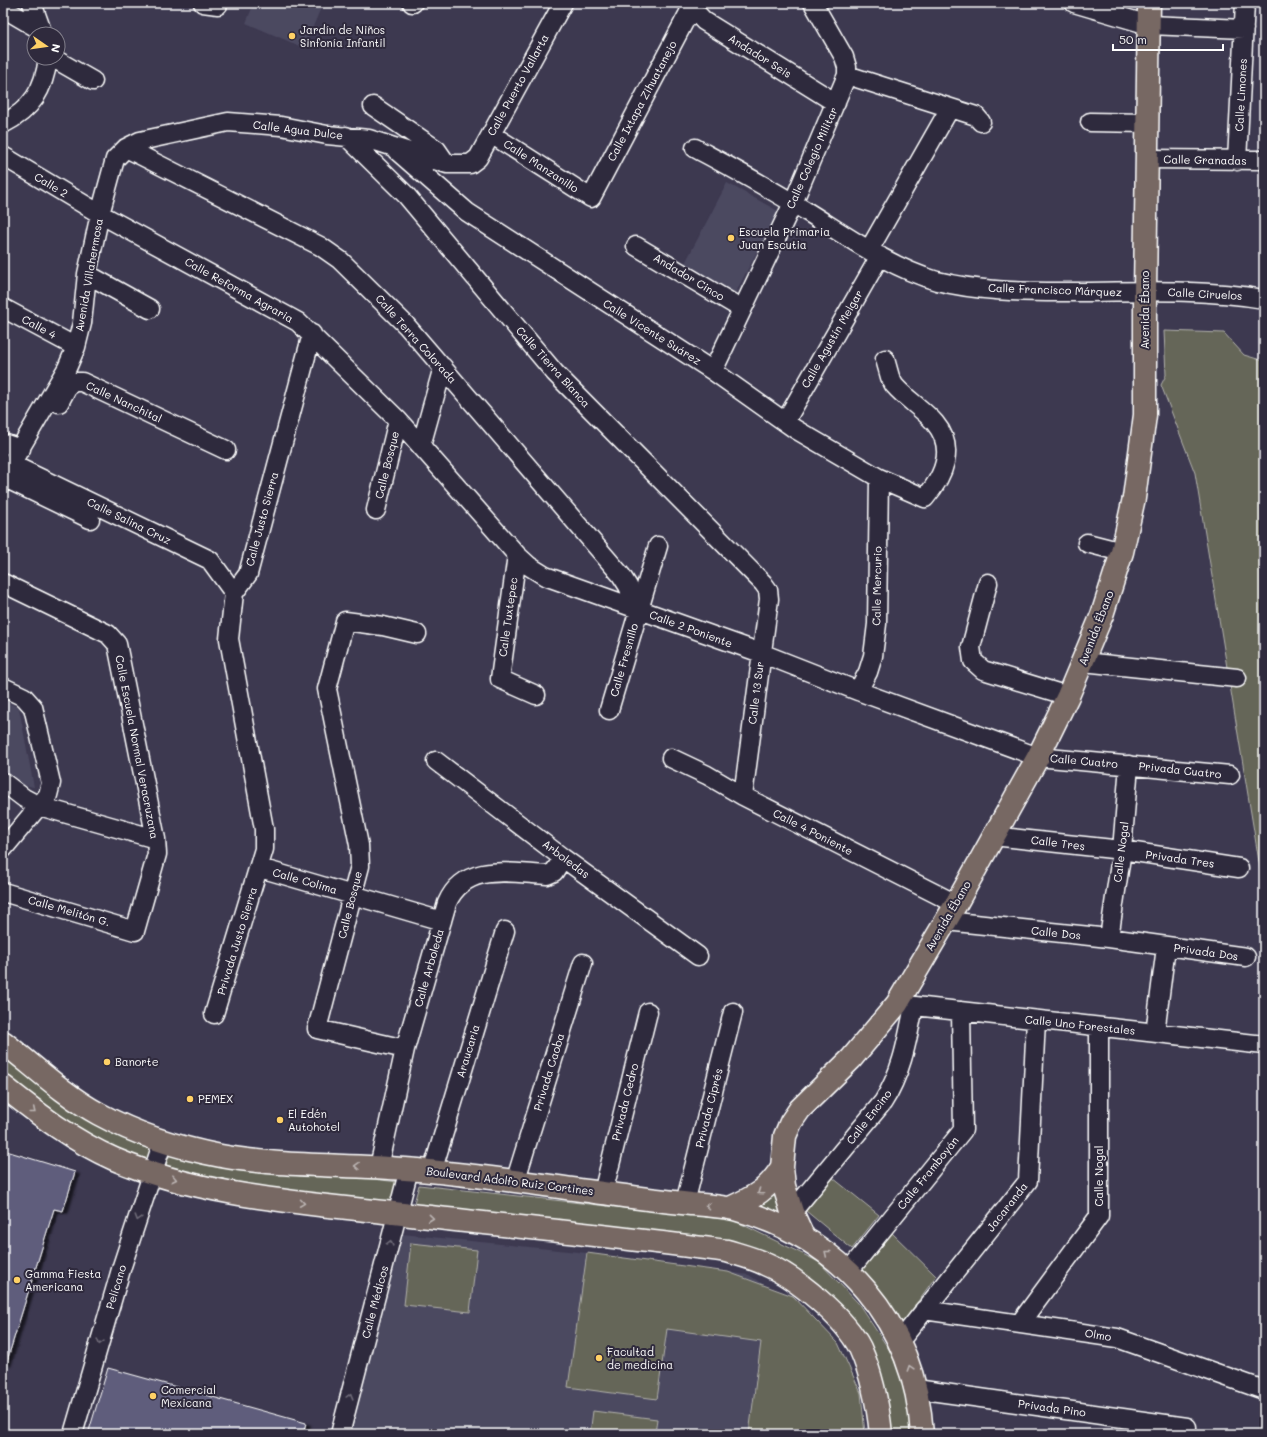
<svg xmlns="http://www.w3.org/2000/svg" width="1267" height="1437" font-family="Mali,sans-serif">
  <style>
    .built { fill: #4b4860 }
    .green { fill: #656658; stroke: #b2b2ac }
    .building { fill: #5f5d7b; stroke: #fff; filter: url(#shadow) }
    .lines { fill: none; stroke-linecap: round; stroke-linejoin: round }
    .minor-casing { stroke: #fff; stroke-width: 21 }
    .major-casing { stroke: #fff; stroke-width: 25 }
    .minor { stroke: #2f2a3d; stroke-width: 18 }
    .major { stroke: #776864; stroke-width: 22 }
    .oneway { stroke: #bbb4b2 }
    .oneway2 { stroke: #6d6a77 }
    .poi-dot { fill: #ffd166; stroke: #2f2a3d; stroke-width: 1.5 }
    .labels { text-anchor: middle; stroke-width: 4; stroke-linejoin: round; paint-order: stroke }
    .poi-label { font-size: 11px; fill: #fff; stroke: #2f2a3d; text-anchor: start }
    .street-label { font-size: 11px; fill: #fff; stroke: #2f2a3d }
  </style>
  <defs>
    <filter id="shadow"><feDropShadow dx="4.5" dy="2.5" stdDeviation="1" flood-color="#0009"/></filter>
  </defs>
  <rect width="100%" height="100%" fill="#3d3950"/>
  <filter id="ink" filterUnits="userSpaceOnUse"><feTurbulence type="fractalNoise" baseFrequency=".025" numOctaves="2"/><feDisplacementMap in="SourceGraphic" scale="8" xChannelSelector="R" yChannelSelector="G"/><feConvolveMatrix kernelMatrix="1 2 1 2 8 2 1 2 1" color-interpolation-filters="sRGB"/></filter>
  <g filter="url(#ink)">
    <path class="built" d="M 254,3 L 323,3 L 304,48 L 246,23 Z
      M 727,183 L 778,211 L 734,296 L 684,265 Z
      M 3,700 L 19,708 L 34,787 L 23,785 L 3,770 Z
      M 402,1234 L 587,1253 L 749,1275 L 804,1312 L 863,1434 L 345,1434 Z"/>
    <path class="green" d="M 1164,331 L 1224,333 L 1244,355 L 1264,361 L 1264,892 L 1195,473 L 1161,385 L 1166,375 Z
      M 3,1049 L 155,1144 L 144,1168 L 75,1129 L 3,1073 Z
      M 172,1148 L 231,1162 L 398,1182 L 392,1208 L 228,1188 L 165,1168 Z
      M 833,1178 L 879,1215 L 852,1249 L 806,1211 Z
      M 780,1183 L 793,1227 L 759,1202 Z
      M 419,1185 L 733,1220 L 819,1262 L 858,1303 L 892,1354 L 912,1408 L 914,1434 L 893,1434 L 874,1358 L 837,1306 L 729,1246 L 412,1210 Z
      M 889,1230 L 936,1276 L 899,1328 L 855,1267 Z
      M 411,1243 L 477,1250 L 470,1312 L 404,1305 Z
      M 587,1253 L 728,1272 L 793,1296 L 838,1343 L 861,1393 L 865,1434 L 749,1434 L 761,1342 L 667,1329 L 657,1399 L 568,1387 Z
      M 593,1411 L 657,1419 L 655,1434 L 590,1434 Z"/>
    <path class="building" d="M 3,1150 L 75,1172 L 63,1211 L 54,1209 L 6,1364 L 3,1363 Z
      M 108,1368 L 306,1423 L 303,1434 L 88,1434 Z"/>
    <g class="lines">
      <g class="minor-casing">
        <path id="minor" d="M 32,3 L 43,34
          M 203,3 L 218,5 L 217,3
          M 412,3 L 413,3
          M 687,3 L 704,21 L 836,103
          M 1074,3 L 1149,25 L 1244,29
          M 3,8 L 42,31
          M 53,58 L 93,81
          M 847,75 L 976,116 L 981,122
          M 373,106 L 437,150 L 446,163
          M 1090,122 L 1147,123
          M 3,124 C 32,109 44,90 48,58
          M 491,134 L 591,198 L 694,3
          M 346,136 L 406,195 L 555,373 L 763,583 L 768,590 L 769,599 L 743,796
          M 126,148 L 320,246 L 340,260 L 406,325 L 621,575 L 628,586 L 638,610
          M 695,148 C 730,167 766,186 801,208 C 844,234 888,267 937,281 C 977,291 1020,292 1061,292 C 1128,292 1198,288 1264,299
          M 396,150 L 467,212 L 713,371 L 795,429 L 879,478 L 925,498 C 944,476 956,448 935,423 C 923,409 906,399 894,385 L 890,377 L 885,359
          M 3,156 L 100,214 L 298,322 L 398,420 L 517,555 L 529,566 L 545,576 L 761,653 L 858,691 L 1038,757 L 1230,775
          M 1147,159 L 1264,160
          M 1237,161 L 1245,3
          M 636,246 L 742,309
          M 869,250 L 950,108
          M 87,274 L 150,309
          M 3,308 L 76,347
          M 713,371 L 793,203 L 847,75 L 847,67 L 844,57 L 813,3
          M 59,403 L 68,386 L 74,382 L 82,382 L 226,450
          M 785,422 L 880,256
          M 3,443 L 21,449
          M 421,446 L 443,367
          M 11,464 L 210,560 L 234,593
          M 7,479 L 90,519
          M 3,483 L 7,479 L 11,464 L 67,368 L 76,347 L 82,323 L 87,274 L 100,214 L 115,159 L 126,148 L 140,141 L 228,122 L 281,126 L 327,135 L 369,139 L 447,164 L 470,164 L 478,158 L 563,3
          M 376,510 L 398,420
          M 1087,543 L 1122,552
          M 517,555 L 500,679 L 536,695
          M 3,583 L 108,634 L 117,644 L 156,839 L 157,854 L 135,931 L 3,892
          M 988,583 L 971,647 L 973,661 L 983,670 L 1068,696
          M 1083,662 L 1237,678
          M 3,687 L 24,697 L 33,707 L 51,783 L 48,795 L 3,849
          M 858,691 L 868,672 L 873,656 L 877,624 L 879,478
          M 609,710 L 658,546
          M 671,758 L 707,775 L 743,796 L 956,904
          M 436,761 L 563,858 L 698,956
          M 3,782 L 24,798 L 39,806 L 156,839
          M 993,836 L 1122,850 L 1239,868
          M 260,868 L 442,921
          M 946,921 L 1109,938 L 1246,957
          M 1109,938 L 1122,850 L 1129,765
          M 897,1004 L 1264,1045
          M 214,1014 L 264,849 L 264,829 L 229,639 L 234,593 L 248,574 L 312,334
          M 1155,1033 L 1166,947
          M 405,1049 L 317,1029 L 360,866 L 359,845 L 327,689 L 345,621 L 383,626 L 417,634
          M 379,1167 L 405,1049 L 447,903 C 465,862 510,873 547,875 L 554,872 L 563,858
          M 432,1172 L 505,931
          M 515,1182 L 583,963
          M 603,1193 L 648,1012
          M 685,1203 L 733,1012
          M 792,1212 L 883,1102 C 902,1072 907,1041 914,1006
          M 848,1272 L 963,1130 L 961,1011
          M 924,1310 L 1117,1338 L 1264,1390
          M 1020,1323 L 1099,1216 L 1099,1027
          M 900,1341 L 1028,1181 L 1036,1020
          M 916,1389 L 1187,1427
          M 73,1434 L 122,1266 L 163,1141
          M 340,1434 L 409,1169"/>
      </g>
      <g class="major-casing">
        <path id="major" d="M 3,1042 C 34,1066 64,1095 99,1114 C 136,1134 179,1148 221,1156 C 282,1167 344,1164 405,1169 C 474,1174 542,1185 610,1194 C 637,1198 664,1201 691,1204 C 705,1205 720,1206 734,1209 C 842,1238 915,1322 922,1434
          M 3,1086 C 38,1114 73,1141 114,1159 C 198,1195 294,1202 384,1212 C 499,1225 613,1236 727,1251 C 740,1255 753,1258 765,1264 C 796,1277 845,1318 860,1348 C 872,1375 878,1405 881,1434
          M 730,1208 C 754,1197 768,1190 782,1167
          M 803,1236 L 792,1212 L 784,1186 L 782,1167 L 785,1136 L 791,1122 L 800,1109 L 851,1059 L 897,1004 L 956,904 L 1038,757 L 1068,696 L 1102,615 L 1122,552 L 1134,498 L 1145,415 L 1145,292 L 1149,3"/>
      </g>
      <use href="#minor" class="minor"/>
      <use href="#major" class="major"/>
    </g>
    <defs><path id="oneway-chevron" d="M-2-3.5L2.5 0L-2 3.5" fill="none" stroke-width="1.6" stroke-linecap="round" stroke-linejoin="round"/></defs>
    <g class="oneway">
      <use href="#oneway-chevron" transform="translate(33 1111) rotate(39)"/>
      <use href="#oneway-chevron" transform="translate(357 1166) rotate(-178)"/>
      <use href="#oneway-chevron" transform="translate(174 1179) rotate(14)"/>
      <use href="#oneway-chevron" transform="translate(760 1192) rotate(145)"/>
      <use href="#oneway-chevron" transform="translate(302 1203) rotate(8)"/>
      <use href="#oneway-chevron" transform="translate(708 1206) rotate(-173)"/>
      <use href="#oneway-chevron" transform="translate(431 1218) rotate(6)"/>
      <use href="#oneway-chevron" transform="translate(827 1253) rotate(-141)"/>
      <use href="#oneway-chevron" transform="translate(910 1368) rotate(-108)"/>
    </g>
    <g class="oneway2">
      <use href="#oneway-chevron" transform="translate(138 1218) rotate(107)"/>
      <use href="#oneway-chevron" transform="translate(390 1243) rotate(-75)"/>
      <use href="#oneway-chevron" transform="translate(100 1342) rotate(106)"/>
      <use href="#oneway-chevron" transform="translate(350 1396) rotate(-75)"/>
    </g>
  </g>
  <g class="poi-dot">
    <circle cx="292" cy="36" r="4"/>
    <circle cx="731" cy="238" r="4"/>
    <circle cx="107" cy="1062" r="4"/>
    <circle cx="190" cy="1099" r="4"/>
    <circle cx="280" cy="1120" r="4"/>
    <circle cx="17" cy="1280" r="4"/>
    <circle cx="599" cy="1358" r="4"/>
    <circle cx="153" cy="1396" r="4"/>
  </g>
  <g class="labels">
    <g class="poi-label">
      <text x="300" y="34">Jardín de Niños<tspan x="300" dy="13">Sinfonía Infantil</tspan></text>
      <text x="739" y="236">Escuela Primaria<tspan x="739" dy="13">Juan Escutia</tspan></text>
      <text x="115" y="1066">Banorte</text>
      <text x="198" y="1103">PEMEX</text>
      <text x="288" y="1118">El Edén<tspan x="288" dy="13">Autohotel</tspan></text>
      <text x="25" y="1278">Gamma Fiesta<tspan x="25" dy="13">Americana</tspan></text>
      <text x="607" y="1356">Facultad<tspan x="607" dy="13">de medicina</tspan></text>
      <text x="161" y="1394">Comercial<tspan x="161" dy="13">Mexicana</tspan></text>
    </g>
    <g class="street-label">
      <text transform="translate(760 56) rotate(32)" y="4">Andador Seis</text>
      <text transform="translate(518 85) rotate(-61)" y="4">Calle Puerto Vallarta</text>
      <text transform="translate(1241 95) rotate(-87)" y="4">Calle Limones</text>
      <text transform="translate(642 101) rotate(-62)" y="4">Calle Ixtapa Zihuatanejo</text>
      <text transform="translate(298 130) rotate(7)" y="4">Calle Agua Dulce</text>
      <text transform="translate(812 158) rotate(-66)" y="4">Calle Colegio Militar</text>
      <text transform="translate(1205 160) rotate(1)" y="4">Calle Granadas</text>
      <text transform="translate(541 166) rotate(33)" y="4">Calle Manzanillo</text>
      <text transform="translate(51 185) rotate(31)" y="4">Calle 2</text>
      <text transform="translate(89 275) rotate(-80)" y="4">Avenida Villahermosa</text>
      <text transform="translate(689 277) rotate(31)" y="4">Andador Cinco</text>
      <text transform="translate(239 290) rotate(29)" y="4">Calle Reforma Agraria</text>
      <text transform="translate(1055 290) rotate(2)" y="4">Calle Francisco Márquez</text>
      <text transform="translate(1205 294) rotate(3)" y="4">Calle Ciruelos</text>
      <text transform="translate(1145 310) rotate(-90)" y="4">Avenida Ébano</text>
      <text transform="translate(39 327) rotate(28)" y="4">Calle 4</text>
      <text transform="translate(652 332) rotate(32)" y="4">Calle Vicente Suárez</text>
      <text transform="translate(416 339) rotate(48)" y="4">Calle Terra Colorada</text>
      <text transform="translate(832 339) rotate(-60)" y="4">Calle Agustín Melgar</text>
      <text transform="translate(553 367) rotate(48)" y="4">Calle Tierra Blanca</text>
      <text transform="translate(124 402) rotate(25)" y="4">Calle Nanchital</text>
      <text transform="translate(387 465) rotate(-76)" y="4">Calle Bosque</text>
      <text transform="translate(262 519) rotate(-75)" y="4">Calle Justo Sierra</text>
      <text transform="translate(129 521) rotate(26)" y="4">Calle Salina Cruz</text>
      <text transform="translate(877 586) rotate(-89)" y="4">Calle Mercurio</text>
      <text transform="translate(508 617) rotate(-82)" y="4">Calle Tuxtepec</text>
      <text transform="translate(1096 628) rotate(-69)" y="4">Avenida Ébano</text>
      <text transform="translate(691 629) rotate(20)" y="4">Calle 2 Poniente</text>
      <text transform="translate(624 660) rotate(-74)" y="4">Calle Fresnillo</text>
      <text transform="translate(756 693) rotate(-83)" y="4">Calle 13 Sur</text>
      <text transform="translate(137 747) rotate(79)" y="4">Calle Escuela Normal Veracruzana</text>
      <text transform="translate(1084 761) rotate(5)" y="4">Calle Cuatro</text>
      <text transform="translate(1180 770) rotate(6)" y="4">Privada Cuatro</text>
      <text transform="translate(813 832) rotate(27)" y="4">Calle 4 Poniente</text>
      <text transform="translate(1058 843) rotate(7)" y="4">Calle Tres</text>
      <text transform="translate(1121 852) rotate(-83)" y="4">Calle Nogal</text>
      <text transform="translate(566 859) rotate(37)" y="4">Arboledas</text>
      <text transform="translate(1180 859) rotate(8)" y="4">Privada Tres</text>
      <text transform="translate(305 881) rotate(16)" y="4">Calle Colima</text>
      <text transform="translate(350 905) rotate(-76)" y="4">Calle Bosque</text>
      <text transform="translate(69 911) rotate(16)" y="4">Calle Melitón G.</text>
      <text transform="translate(948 916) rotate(-60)" y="4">Avenida Ébano</text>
      <text transform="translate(1056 933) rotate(6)" y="4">Calle Dos</text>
      <text transform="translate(237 941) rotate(-73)" y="4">Privada Justo Sierra</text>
      <text transform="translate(1206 952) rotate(8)" y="4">Privada Dos</text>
      <text transform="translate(429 968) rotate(-74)" y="4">Calle Arboleda</text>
      <text transform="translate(1080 1025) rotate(6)" y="4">Calle Uno Forestales</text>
      <text transform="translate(468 1051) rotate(-73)" y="4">Araucaria</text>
      <text transform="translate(549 1072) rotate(-73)" y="4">Privada Caoba</text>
      <text transform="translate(625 1102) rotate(-76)" y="4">Privada Cedro</text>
      <text transform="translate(709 1108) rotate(-76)" y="4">Privada Ciprés</text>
      <text transform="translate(869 1117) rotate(-52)" y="4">Calle Encino</text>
      <text transform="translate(928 1173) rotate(-51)" y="4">Calle Framboyán</text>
      <text transform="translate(1099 1176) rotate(-90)" y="4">Calle Nogal</text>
      <text transform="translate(510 1181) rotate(7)" y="4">Boulevard Adolfo Ruiz Cortines</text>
      <text transform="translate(1007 1207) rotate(-52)" y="4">Jacaranda</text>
      <text transform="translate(116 1287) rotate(-73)" y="4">Pelícano</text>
      <text transform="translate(375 1302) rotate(-75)" y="4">Calle Médicos</text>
      <text transform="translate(1098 1335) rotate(9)" y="4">Olmo</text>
      <text transform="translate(1052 1408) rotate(8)" y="4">Privada Pino</text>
    </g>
  </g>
  <rect width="1267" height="1437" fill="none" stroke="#2f2a3d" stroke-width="16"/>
  <rect x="8" y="8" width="1251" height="1421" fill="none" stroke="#fff" stroke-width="1.5" filter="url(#ink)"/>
  <g transform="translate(46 46) rotate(103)"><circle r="19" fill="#2f2a3d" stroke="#827f8b"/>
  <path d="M0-3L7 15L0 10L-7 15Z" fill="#ffd166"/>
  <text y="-6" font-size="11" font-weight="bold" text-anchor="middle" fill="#ffffff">N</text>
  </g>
  <path d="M1113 44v6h110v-6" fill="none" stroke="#ffffff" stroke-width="2"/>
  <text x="1119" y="44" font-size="12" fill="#ffffff" stroke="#2f2a3d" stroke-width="3" paint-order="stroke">50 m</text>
</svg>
